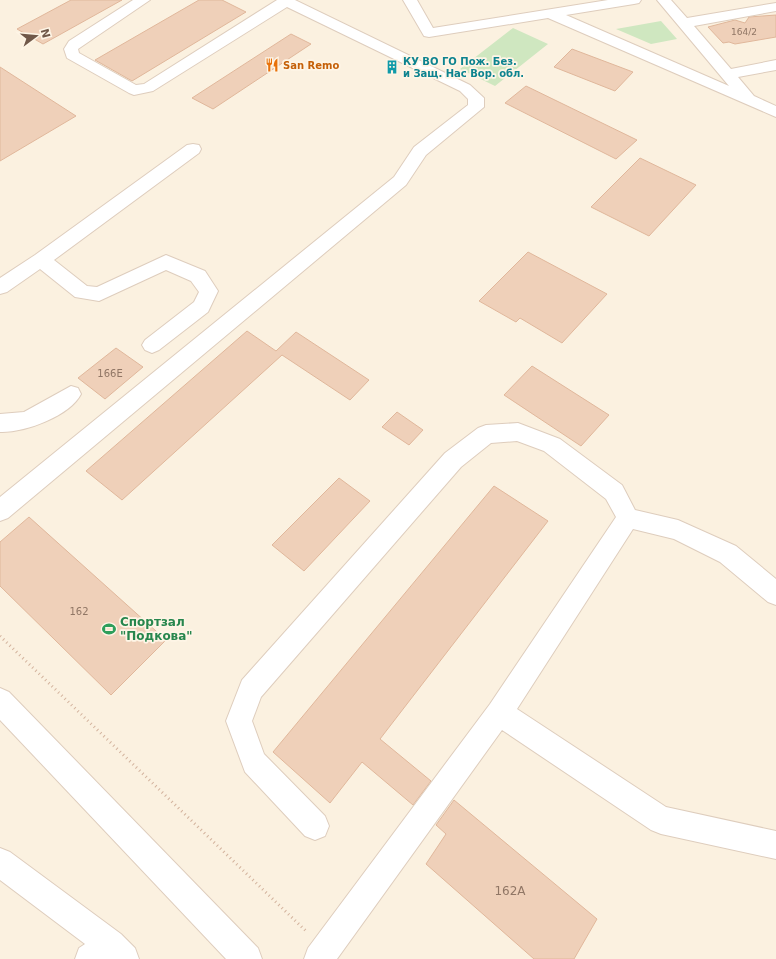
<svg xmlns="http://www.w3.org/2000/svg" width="776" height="959" font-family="'DejaVu Sans',sans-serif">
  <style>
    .green { fill: #cfe7c0 }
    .building { fill: #efd0b9; stroke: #e0b79b }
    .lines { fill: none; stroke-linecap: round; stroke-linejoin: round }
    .minor-casing { stroke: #decdbd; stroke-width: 2 }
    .path { stroke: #d3b39d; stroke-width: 3; stroke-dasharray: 1 3.5; stroke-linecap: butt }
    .minor { fill: #fff; fill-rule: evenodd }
    .labels { text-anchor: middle; stroke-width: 3.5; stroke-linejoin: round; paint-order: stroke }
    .far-number-label { font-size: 9px; fill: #907665 }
    .far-culture-label { font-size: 10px; font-weight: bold; fill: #0d838f; stroke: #fef5e6; text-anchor: start }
    .far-food-label { font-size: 10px; font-weight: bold; fill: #c56008; stroke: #fef5e6; text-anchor: start }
    .number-label { font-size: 10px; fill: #907665 }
    .leisure-label { font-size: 12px; font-weight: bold; fill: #27864d; stroke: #fef5e6; text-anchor: start }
    .near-number-label { font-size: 12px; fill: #907665 }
  </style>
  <rect width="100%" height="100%" fill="#fbf1e0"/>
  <path class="green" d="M 661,21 L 677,39 L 651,44 L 616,29 Z
    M 513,28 L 548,44 L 495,86 L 460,69 Z"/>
  <path class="building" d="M 71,0 L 122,0 L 43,44 L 17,29 Z
    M 199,0 L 222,0 L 246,12 L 132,81 L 95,60 Z
    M 776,15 L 776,37 L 735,44 L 729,42 L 723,43 L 708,27 L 735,20 L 745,23 L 749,17 Z
    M 291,34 L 311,44 L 213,109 L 192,98 Z
    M 572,49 L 633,72 L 615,91 L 554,67 Z
    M 0,67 L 76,116 L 0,161 Z
    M 526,86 L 637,140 L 616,159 L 505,103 Z
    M 640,158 L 696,185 L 649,236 L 591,207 Z
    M 528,252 L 607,294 L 562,343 L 520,318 L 516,322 L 479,301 Z
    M 247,331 L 276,351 L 296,332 L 369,380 L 350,400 L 282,355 L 122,500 L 86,471 Z
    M 116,348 L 143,367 L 105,399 L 78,378 Z
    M 532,366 L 609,415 L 581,446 L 504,395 Z
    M 397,412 L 423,430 L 409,445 L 382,427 Z
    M 339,478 L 370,501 L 304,571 L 272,545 Z
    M 494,486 L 548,521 L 380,739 L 431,781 L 413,805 L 362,762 L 330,803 L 273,752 Z
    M 29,517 L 166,640 L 111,695 L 0,586 L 0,542 Z
    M 454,800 L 597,919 L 574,959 L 534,959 L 426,864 L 446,834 L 436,825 Z"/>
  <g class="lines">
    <g class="minor-casing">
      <path id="minor" d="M 133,0 L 150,0 L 78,49 L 79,53 L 136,85 L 144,84 L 277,0 L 295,0 L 470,85 L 484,98 L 484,107 L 426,155 L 406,185 L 8,518 L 0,521 L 0,497 L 394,177 L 414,147 L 468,105 L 468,99 L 460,91 L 287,7 L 153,91 L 134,95 L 129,93 L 67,58 L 64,49 L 69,41 Z
        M 403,0 L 417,0 L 433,28 L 608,0 L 641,0 L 639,3 L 634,4 L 566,15 L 729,86 L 657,0 L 671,0 L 687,18 L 776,3 L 776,11 L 694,26 L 731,69 L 776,60 L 776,70 L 738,77 L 754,96 L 776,106 L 776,117 L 548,18 L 429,37 L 424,36 Z
        M 193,144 L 199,145 L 201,149 L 199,153 L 54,260 L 87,286 L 97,287 L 166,255 L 205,271 L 218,291 L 208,312 L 159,350 L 152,353 L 145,350 L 142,345 L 145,340 L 194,302 L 199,292 L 191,281 L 166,270 L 99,301 L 75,297 L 40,269 L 7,292 L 0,294 L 0,278 L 35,255 L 187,145 Z
        M 71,386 L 78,388 L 81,394 C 70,416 24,433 0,432 L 0,414 L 24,412 Z
        M 518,423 L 560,439 L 622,485 L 635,510 L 678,520 L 736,546 L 776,579 L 776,605 L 768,602 L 720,562 L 674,539 L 633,529 L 517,709 L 666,807 L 776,831 L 776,859 L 661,834 L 651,830 L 502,730 L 337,959 L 304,959 L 308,948 L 490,704 L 616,517 L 606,499 L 544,451 L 517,441 L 491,443 L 461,467 L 261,697 L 252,721 L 264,754 L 325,816 L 329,826 L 325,836 L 315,840 L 305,836 L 245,772 L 226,721 L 242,680 L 445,453 L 478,428 L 486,425 Z
        M 0,688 L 9,692 L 258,948 L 262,959 L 226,959 L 0,720 Z
        M 0,848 L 10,852 L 121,934 L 135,948 L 139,959 L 75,959 L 79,948 L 85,944 L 0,880 Z"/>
    </g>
    <path class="path" d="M 0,636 L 307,932"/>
    <use href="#minor" class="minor"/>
  </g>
  <defs>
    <g id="restaurant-bare" transform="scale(1.08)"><path d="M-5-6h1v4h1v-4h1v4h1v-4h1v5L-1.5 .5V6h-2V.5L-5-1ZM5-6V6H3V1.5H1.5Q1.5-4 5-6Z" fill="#e8710a" stroke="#fef5e6" stroke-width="2.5" paint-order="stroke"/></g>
    <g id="building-bare" transform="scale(1.08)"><path d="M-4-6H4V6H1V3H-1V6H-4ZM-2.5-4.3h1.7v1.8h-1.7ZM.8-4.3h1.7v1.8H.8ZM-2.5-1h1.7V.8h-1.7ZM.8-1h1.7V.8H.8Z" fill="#0f9aa8" stroke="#fef5e6" stroke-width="2.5" paint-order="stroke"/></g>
    <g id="stadium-bare" transform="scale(1.08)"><path d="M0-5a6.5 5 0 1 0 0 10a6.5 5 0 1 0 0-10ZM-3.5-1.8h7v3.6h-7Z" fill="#2e9e5b" stroke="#fef5e6" stroke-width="2.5" paint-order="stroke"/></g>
  </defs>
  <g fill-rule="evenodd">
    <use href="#restaurant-bare" x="272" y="65"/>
    <use href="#building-bare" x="392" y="67"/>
    <use href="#stadium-bare" x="109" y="629"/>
  </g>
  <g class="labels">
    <g class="far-number-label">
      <text x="744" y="35">164/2</text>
    </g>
    <g class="far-culture-label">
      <text x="403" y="65">КУ ВО ГО Пож. Без.<tspan x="403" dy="12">и Защ. Нас Вор. обл.</tspan></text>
    </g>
    <g class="far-food-label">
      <text x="283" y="69">San Remo</text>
    </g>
    <g class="number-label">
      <text x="110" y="377">166Е</text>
      <text x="79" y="615">162</text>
    </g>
    <g class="leisure-label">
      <text x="120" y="626">Спортзал<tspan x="120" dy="14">"Подкова"</tspan></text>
    </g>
    <g class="near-number-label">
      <text x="510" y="895">162А</text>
    </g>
  </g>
  <g transform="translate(36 36) rotate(74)" stroke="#fef5e6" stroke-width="3" paint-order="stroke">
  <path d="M0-3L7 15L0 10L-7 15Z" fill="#705849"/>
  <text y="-6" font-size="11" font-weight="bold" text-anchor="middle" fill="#705849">N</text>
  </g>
</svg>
